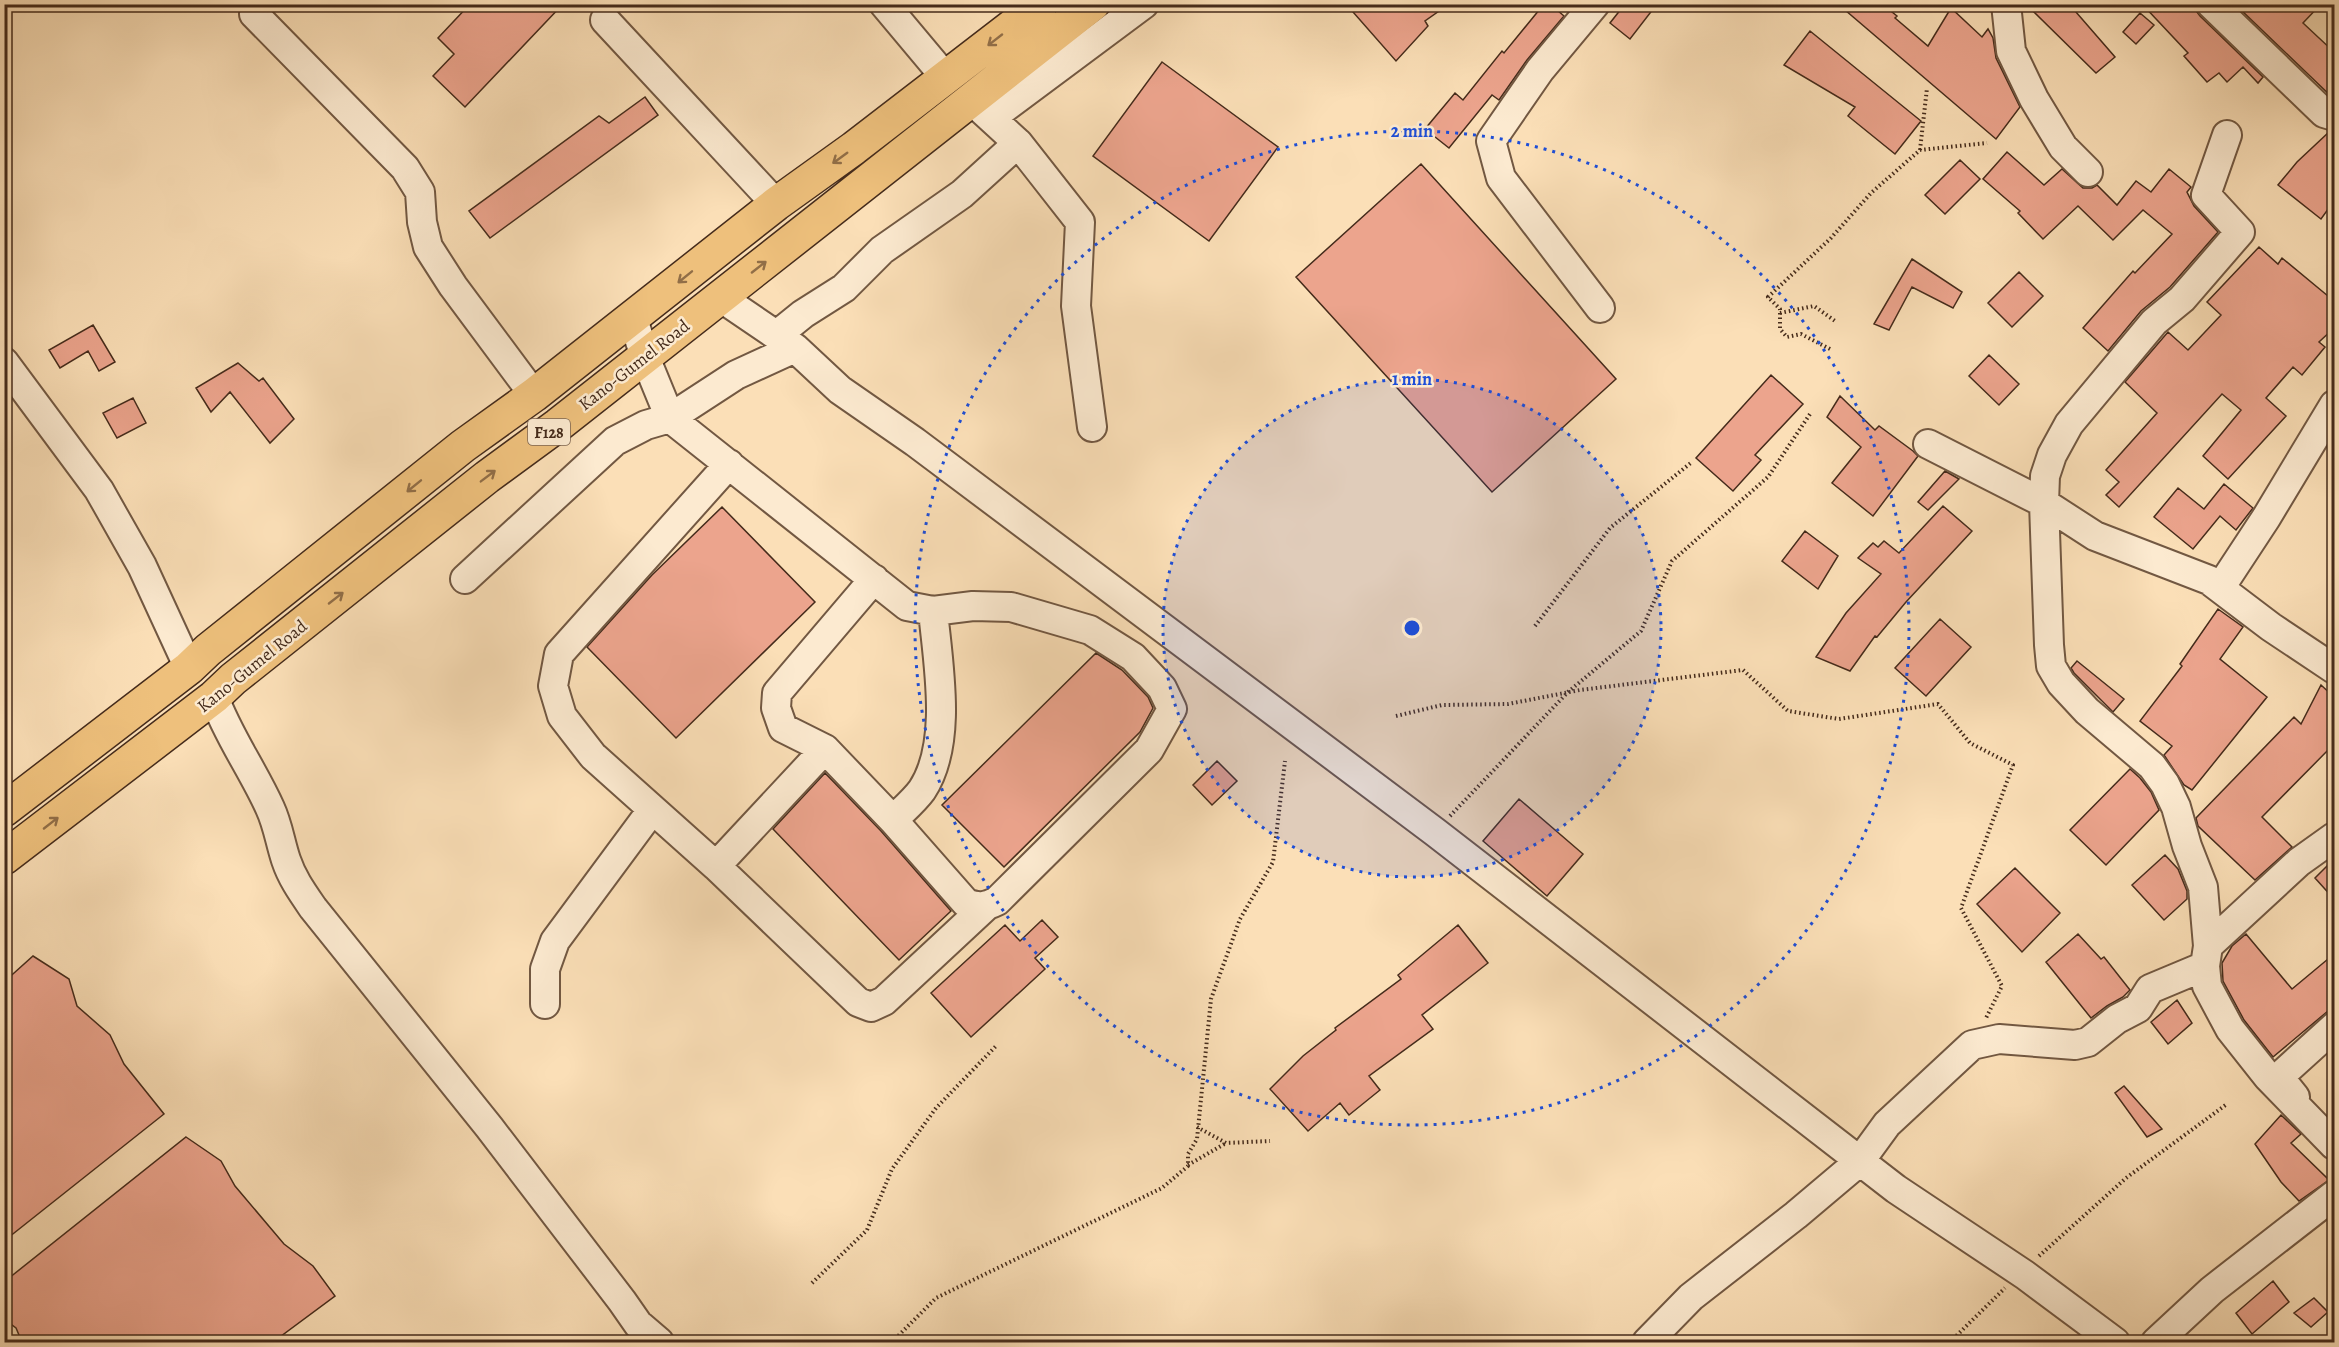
<svg xmlns="http://www.w3.org/2000/svg" width="2339" height="1347" font-family="Alegreya,serif">
  <style>
    .building { fill: #eca48d; stroke: #452b1b; stroke-width: 1.5 }
    .lines { fill: none; stroke-linecap: round; stroke-linejoin: round }
    .minor-casing { stroke: #725842; stroke-width: 32 }
    .major-casing { stroke: #452b1b; stroke-width: 36 }
    .path { stroke: #452b1b; stroke-width: 4; stroke-dasharray: 1.5 3; stroke-linecap: butt }
    .minor { stroke: #fcead0; stroke-width: 28 }
    .major { stroke: #eec07c; stroke-width: 33 }
    .oneway { stroke: #916e47 }
    .ring { fill: none; stroke: #1d4ed8; stroke-width: 3; stroke-dasharray: 3 6 }
    .labels { text-anchor: middle; stroke-width: 5; stroke-linejoin: round; paint-order: stroke }
    .shield { fill: #fcead0; stroke: #7c6451; stroke-width: 1.5 }
    .shield-label { font-size: 16px; font-weight: bold; fill: #452b1b }
    .street-label { font-size: 18px; fill: #452b1b; stroke: #fcead0 }
    .centre { fill: #1d4ed8; stroke: #fcead0; stroke-width: 3 }
    .ring-label { font-size: 18px; text-anchor: middle; font-weight: bold; fill: #1d4ed8; stroke: #fcead0; stroke-width: 5; stroke-linejoin: round; paint-order: stroke }
  </style>
  <rect width="100%" height="100%" fill="#fbdfb7"/>
  <filter id="stains"><feTurbulence type="fractalNoise" baseFrequency=".00333" numOctaves="4"/><feColorMatrix values="0 0 0 0 .2 0 0 0 0 .09 0 0 0 0 .02 0 0 0 .5 -.17"/></filter>
  <radialGradient id="worn" r=".72"><stop offset=".6" stop-color="#630" stop-opacity="0"/><stop offset="1" stop-color="#630" stop-opacity=".3"/></radialGradient>
  <path class="building" d="M 470,4 L 563,4 L 465,107 L 433,76 L 454,54 L 438,38 Z
    M 1346,4 L 1449,4 L 1425,21 L 1428,26 L 1396,61 Z
    M 1544,4 L 1550,4 L 1564,16 L 1527,60 L 1499,100 L 1492,95 L 1449,148 L 1425,129 L 1455,93 L 1463,100 L 1502,51 L 1504,53 Z
    M 1625,4 L 1657,4 L 1630,39 L 1610,23 Z
    M 1838,4 L 1882,4 L 1897,16 L 1895,18 L 1928,46 L 1951,8 L 1982,37 L 1988,29 L 1993,38 L 1996,58 L 2020,107 L 1996,139 Z
    M 2045,4 L 2069,4 L 2115,57 L 2096,73 L 2034,12 Z
    M 2142,4 L 2191,4 L 2200,16 L 2263,77 L 2258,83 L 2243,67 L 2227,82 L 2219,73 L 2207,82 L 2184,56 L 2188,53 Z
    M 2241,4 L 2321,4 L 2303,23 L 2334,52 L 2334,99 L 2238,7 Z
    M 2140,13 L 2154,25 L 2136,44 L 2123,32 Z
    M 1810,31 L 1921,121 L 1895,154 L 1848,116 L 1855,107 L 1784,65 Z
    M 1162,62 L 1278,147 L 1209,241 L 1093,156 Z
    M 645,97 L 658,115 L 490,238 L 469,211 L 599,116 L 609,123 Z
    M 2329,132 L 2334,132 L 2334,201 L 2321,219 L 2278,185 L 2297,162 Z
    M 2007,152 L 2044,185 L 2062,169 L 2083,188 L 2092,188 L 2097,185 L 2117,205 L 2136,181 L 2151,192 L 2169,169 L 2191,187 L 2187,192 L 2194,206 L 2218,232 L 2170,287 L 2141,311 L 2108,351 L 2083,328 L 2133,271 L 2135,273 L 2172,234 L 2143,210 L 2113,240 L 2078,206 L 2043,239 L 2018,213 L 2020,211 L 1983,179 Z
    M 1960,160 L 1980,179 L 1945,214 L 1925,195 Z
    M 1421,164 L 1616,379 L 1492,492 L 1296,277 Z
    M 2259,247 L 2278,264 L 2282,258 L 2334,301 L 2334,328 L 2319,342 L 2325,347 L 2302,375 L 2293,367 L 2266,398 L 2286,416 L 2228,479 L 2203,456 L 2241,410 L 2222,394 L 2119,507 L 2106,495 L 2119,482 L 2106,470 L 2157,413 L 2125,382 L 2168,332 L 2188,350 L 2221,315 L 2207,302 Z
    M 1912,259 L 1962,292 L 1953,308 L 1912,287 L 1889,330 L 1874,324 Z
    M 2019,272 L 2043,296 L 2012,327 L 1988,303 Z
    M 93,325 L 115,362 L 99,371 L 88,351 L 60,368 L 49,350 Z
    M 1989,355 L 2019,384 L 1999,405 L 1969,376 Z
    M 238,363 L 259,381 L 263,378 L 294,419 L 270,443 L 230,392 L 211,412 L 196,388 Z
    M 1771,375 L 1803,404 L 1755,455 L 1761,460 L 1733,491 L 1696,458 Z
    M 1840,396 L 1875,430 L 1879,426 L 1913,451 L 1918,456 L 1873,516 L 1832,483 L 1861,447 L 1827,417 Z
    M 133,398 L 146,423 L 117,438 L 103,413 Z
    M 1945,471 L 1959,479 L 1928,510 L 1918,502 Z
    M 2224,484 L 2253,508 L 2236,530 L 2220,516 L 2193,549 L 2154,517 L 2178,488 L 2204,509 Z
    M 1943,506 L 1972,531 L 1906,602 L 1877,637 L 1875,636 L 1850,671 L 1816,657 L 1846,613 L 1881,574 L 1858,558 L 1873,543 L 1878,547 L 1884,541 L 1899,553 Z
    M 722,507 L 815,602 L 676,738 L 587,647 L 652,575 Z
    M 1805,531 L 1838,556 L 1818,589 L 1782,561 Z
    M 2218,609 L 2243,627 L 2220,659 L 2267,697 L 2192,790 L 2184,785 L 2164,755 L 2172,746 L 2140,721 L 2182,666 L 2180,664 Z
    M 1940,619 L 1971,647 L 1926,696 L 1895,668 Z
    M 1096,653 L 1122,670 L 1148,697 L 1153,708 L 1140,732 L 1004,867 L 942,805 Z
    M 2077,661 L 2124,699 L 2113,712 L 2074,673 L 2071,668 Z
    M 2321,685 L 2334,697 L 2334,744 L 2262,817 L 2292,847 L 2255,880 L 2198,826 L 2196,818 L 2294,717 L 2301,724 Z
    M 1217,761 L 1237,781 L 1212,805 L 1193,785 Z
    M 2130,769 L 2140,778 L 2151,792 L 2159,810 L 2106,865 L 2070,830 Z
    M 825,773 L 881,831 L 951,911 L 899,960 L 773,829 Z
    M 1519,799 L 1583,854 L 1547,896 L 1483,841 Z
    M 2165,855 L 2178,869 L 2187,891 L 2187,899 L 2164,920 L 2132,885 Z
    M 2334,859 L 2334,899 L 2315,878 Z
    M 2015,868 L 2060,913 L 2022,952 L 1977,904 Z
    M 1042,920 L 1058,937 L 1035,958 L 1045,969 L 971,1037 L 931,993 L 1005,925 L 1020,941 Z
    M 1458,925 L 1488,963 L 1422,1015 L 1433,1029 L 1369,1076 L 1380,1090 L 1349,1115 L 1340,1103 L 1308,1131 L 1270,1089 L 1303,1056 L 1336,1030 L 1335,1028 L 1401,979 L 1398,975 Z
    M 2078,934 L 2101,959 L 2104,957 L 2130,990 L 2123,997 L 2107,1006 L 2091,1018 L 2046,962 Z
    M 2246,934 L 2292,989 L 2334,954 L 2334,1006 L 2273,1057 L 2244,1020 L 2223,981 L 2222,963 L 2232,946 Z
    M 33,956 L 69,979 L 77,1006 L 110,1035 L 124,1064 L 164,1114 L 4,1241 L 4,982 Z
    M 2177,1000 L 2192,1023 L 2168,1044 L 2151,1022 Z
    M 2124,1086 L 2162,1129 L 2147,1137 L 2115,1093 Z
    M 2281,1115 L 2301,1134 L 2291,1143 L 2329,1180 L 2299,1201 L 2281,1182 L 2255,1144 Z
    M 186,1137 L 221,1161 L 235,1186 L 284,1244 L 313,1266 L 335,1296 L 273,1342 L 22,1342 L 16,1328 L 4,1319 L 4,1282 Z
    M 2273,1281 L 2289,1302 L 2252,1334 L 2236,1313 Z
    M 2314,1298 L 2328,1312 L 2311,1327 L 2294,1313 Z"/>
  <g class="lines">
    <g class="minor-casing">
      <path id="minor" d="M 884,4 L 946,78
        M 1595,4 L 1540,70 L 1491,141 L 1501,178 L 1600,308
        M 2006,4 L 2011,51 L 2034,99 L 2063,147 L 2088,172
        M 2211,4 L 2324,113 L 2334,116
        M 254,14 L 405,168 L 420,192 L 422,222 L 428,247 L 453,286 L 534,395
        M 605,20 L 776,204
        M 991,118 L 1144,4
        M 2227,135 L 2206,195 L 2240,232 L 2182,299 L 2154,322 L 2069,424 L 2052,455 L 2045,476 L 2044,503 L 2049,645 L 2051,666 L 2061,683 L 2087,711 L 2152,766 L 2165,784 L 2176,807 L 2187,846 L 2203,887 L 2208,946 L 2205,966 L 2207,986 L 2230,1029 L 2268,1077 L 2334,1145
        M 1018,143 L 1080,222 L 1076,306 L 1092,427
        M 720,297 L 795,348 L 840,390 L 915,442 L 1435,832 L 1896,1189 L 2025,1275 L 2115,1342
        M 633,319 L 645,357 L 670,418 L 907,606 L 933,611 L 973,606 L 1011,607 L 1090,630 L 1133,657 L 1162,688 L 1172,709 L 1149,750 L 997,901 C 985,907 979,908 966,903 L 893,820 L 825,749 L 783,728 L 776,708 L 777,693 L 874,579
        M 777,335 L 803,314 L 844,288 L 882,250 L 962,194 L 1018,143 L 970,99
        M 4,362 L 99,490 L 142,566 L 189,668
        M 1928,444 L 2044,503 L 2095,536 L 2209,580 L 2271,627 L 2334,669
        M 729,464 L 559,654 L 553,686 L 562,716 L 593,756 L 716,866 L 858,1002 L 871,1007 L 884,1001 L 985,907
        M 465,579 L 615,441 L 646,425 L 670,418 L 736,375 L 795,348
        M 2220,588 L 2266,518 L 2334,405
        M 214,697 C 228,736 253,770 270,808 C 278,825 280,842 286,860 C 292,878 302,892 313,908 L 489,1127 L 622,1301 L 638,1324 L 659,1342
        M 893,820 C 902,811 914,801 922,790 C 953,743 938,664 933,611
        M 716,866 L 825,749
        M 2208,946 L 2299,862 L 2334,837
        M 545,1004 L 545,969 L 555,941 L 652,810
        M 2295,1097 L 2279,1077 L 2334,1027
        M 1647,1342 L 1691,1297 L 1796,1215 L 1860,1161 L 1887,1124 L 1972,1045 L 1999,1039 L 2075,1045 L 2088,1042 L 2117,1019 L 2138,1008 L 2150,989 L 2205,966
        M 2156,1342 L 2212,1290 L 2334,1195"/>
    </g>
    <g class="major-casing">
      <path id="major" d="M 4,810 L 189,668 L 208,650 L 463,446 L 534,395 L 776,204 L 854,148 L 1041,4
        M 4,858 L 214,697 L 233,679 L 487,477 L 558,425 L 1093,4"/>
    </g>
    <path class="path" d="M 1920,150 L 1927,88
      M 1780,313 L 1814,306 L 1835,321
      M 1830,349 L 1801,334 L 1787,337 L 1780,329 L 1780,309 L 1768,297 L 1831,238 L 1871,193 L 1920,150 L 1987,143
      M 1535,626 L 1610,528 L 1692,462
      M 1396,716 L 1442,705 L 1508,704 L 1580,690 L 1743,670 L 1788,711 L 1839,719 L 1938,704 L 1970,743 L 2013,765 L 1961,908 L 2002,986 L 1986,1018
      M 1450,816 L 1568,692 L 1641,631 L 1672,561 L 1768,477 L 1810,414
      M 1197,1127 L 1226,1143 L 1270,1141
      M 1188,1165 L 1226,1143
      M 2039,1256 L 2126,1178 L 2227,1104
      M 812,1283 L 867,1230 L 892,1169 L 936,1108 L 996,1046
      M 892,1342 L 936,1298 L 1162,1188 L 1188,1166 L 1188,1154 L 1197,1139 L 1211,999 L 1240,919 L 1273,862 L 1285,761
      M 1950,1342 L 2005,1288"/>
    <use href="#minor" class="minor"/>
    <use href="#major" class="major"/>
  </g>
  <defs><path id="oneway-shaft" d="M-6 0H5M1.5-3L5.5 0L1.5 3" fill="none" stroke-width="1.6" stroke-linecap="round" stroke-linejoin="round" transform="scale(1.5)"/></defs>
  <g class="oneway">
    <use href="#oneway-shaft" transform="translate(995 40) rotate(142)"/>
    <use href="#oneway-shaft" transform="translate(840 158) rotate(144)"/>
    <use href="#oneway-shaft" transform="translate(759 267) rotate(-38)"/>
    <use href="#oneway-shaft" transform="translate(685 277) rotate(141)"/>
    <use href="#oneway-shaft" transform="translate(488 476) rotate(-37)"/>
    <use href="#oneway-shaft" transform="translate(414 486) rotate(141)"/>
    <use href="#oneway-shaft" transform="translate(336 598) rotate(-38)"/>
    <use href="#oneway-shaft" transform="translate(51 823) rotate(-38)"/>
  </g>
  <circle cx="1412" cy="628" r="249" fill="#1d4ed8" fill-opacity=".12"/>
  <g class="ring">
    <circle cx="1412" cy="628" r="249"/>
    <circle cx="1412" cy="628" r="497"/>
  </g>
  <g class="labels">
    <rect class="shield" x="528" y="419" width="42" height="26" rx="4.5"/>
    <g class="shield-label">
      <text x="549" y="438">F128</text>
    </g>
    <g class="street-label">
      <text transform="translate(634 365) rotate(-38)" y="6">Kano-Gumel Road</text>
      <text transform="translate(252 666) rotate(-39)" y="6">Kano-Gumel Road</text>
    </g>
  </g>
  <circle cx="1412" cy="628" r="9" class="centre"/>
  <g class="ring-label">
    <text x="1412" y="137">2 min</text>
    <text x="1412" y="385">1 min</text>
  </g>
  <rect width="2339" height="1347" fill="none" stroke="#fbdfb7" stroke-width="24"/>
  <rect x="6" y="6" width="2327" height="1335" fill="none" stroke="#452b1b" stroke-width="3"/>
  <rect x="12" y="12" width="2315" height="1323" fill="none" stroke="#452b1b" stroke-width="1.5"/>
  <rect width="100%" height="100%" filter="url(#stains)"/>
  <rect width="100%" height="100%" fill="url(#worn)"/>
</svg>
